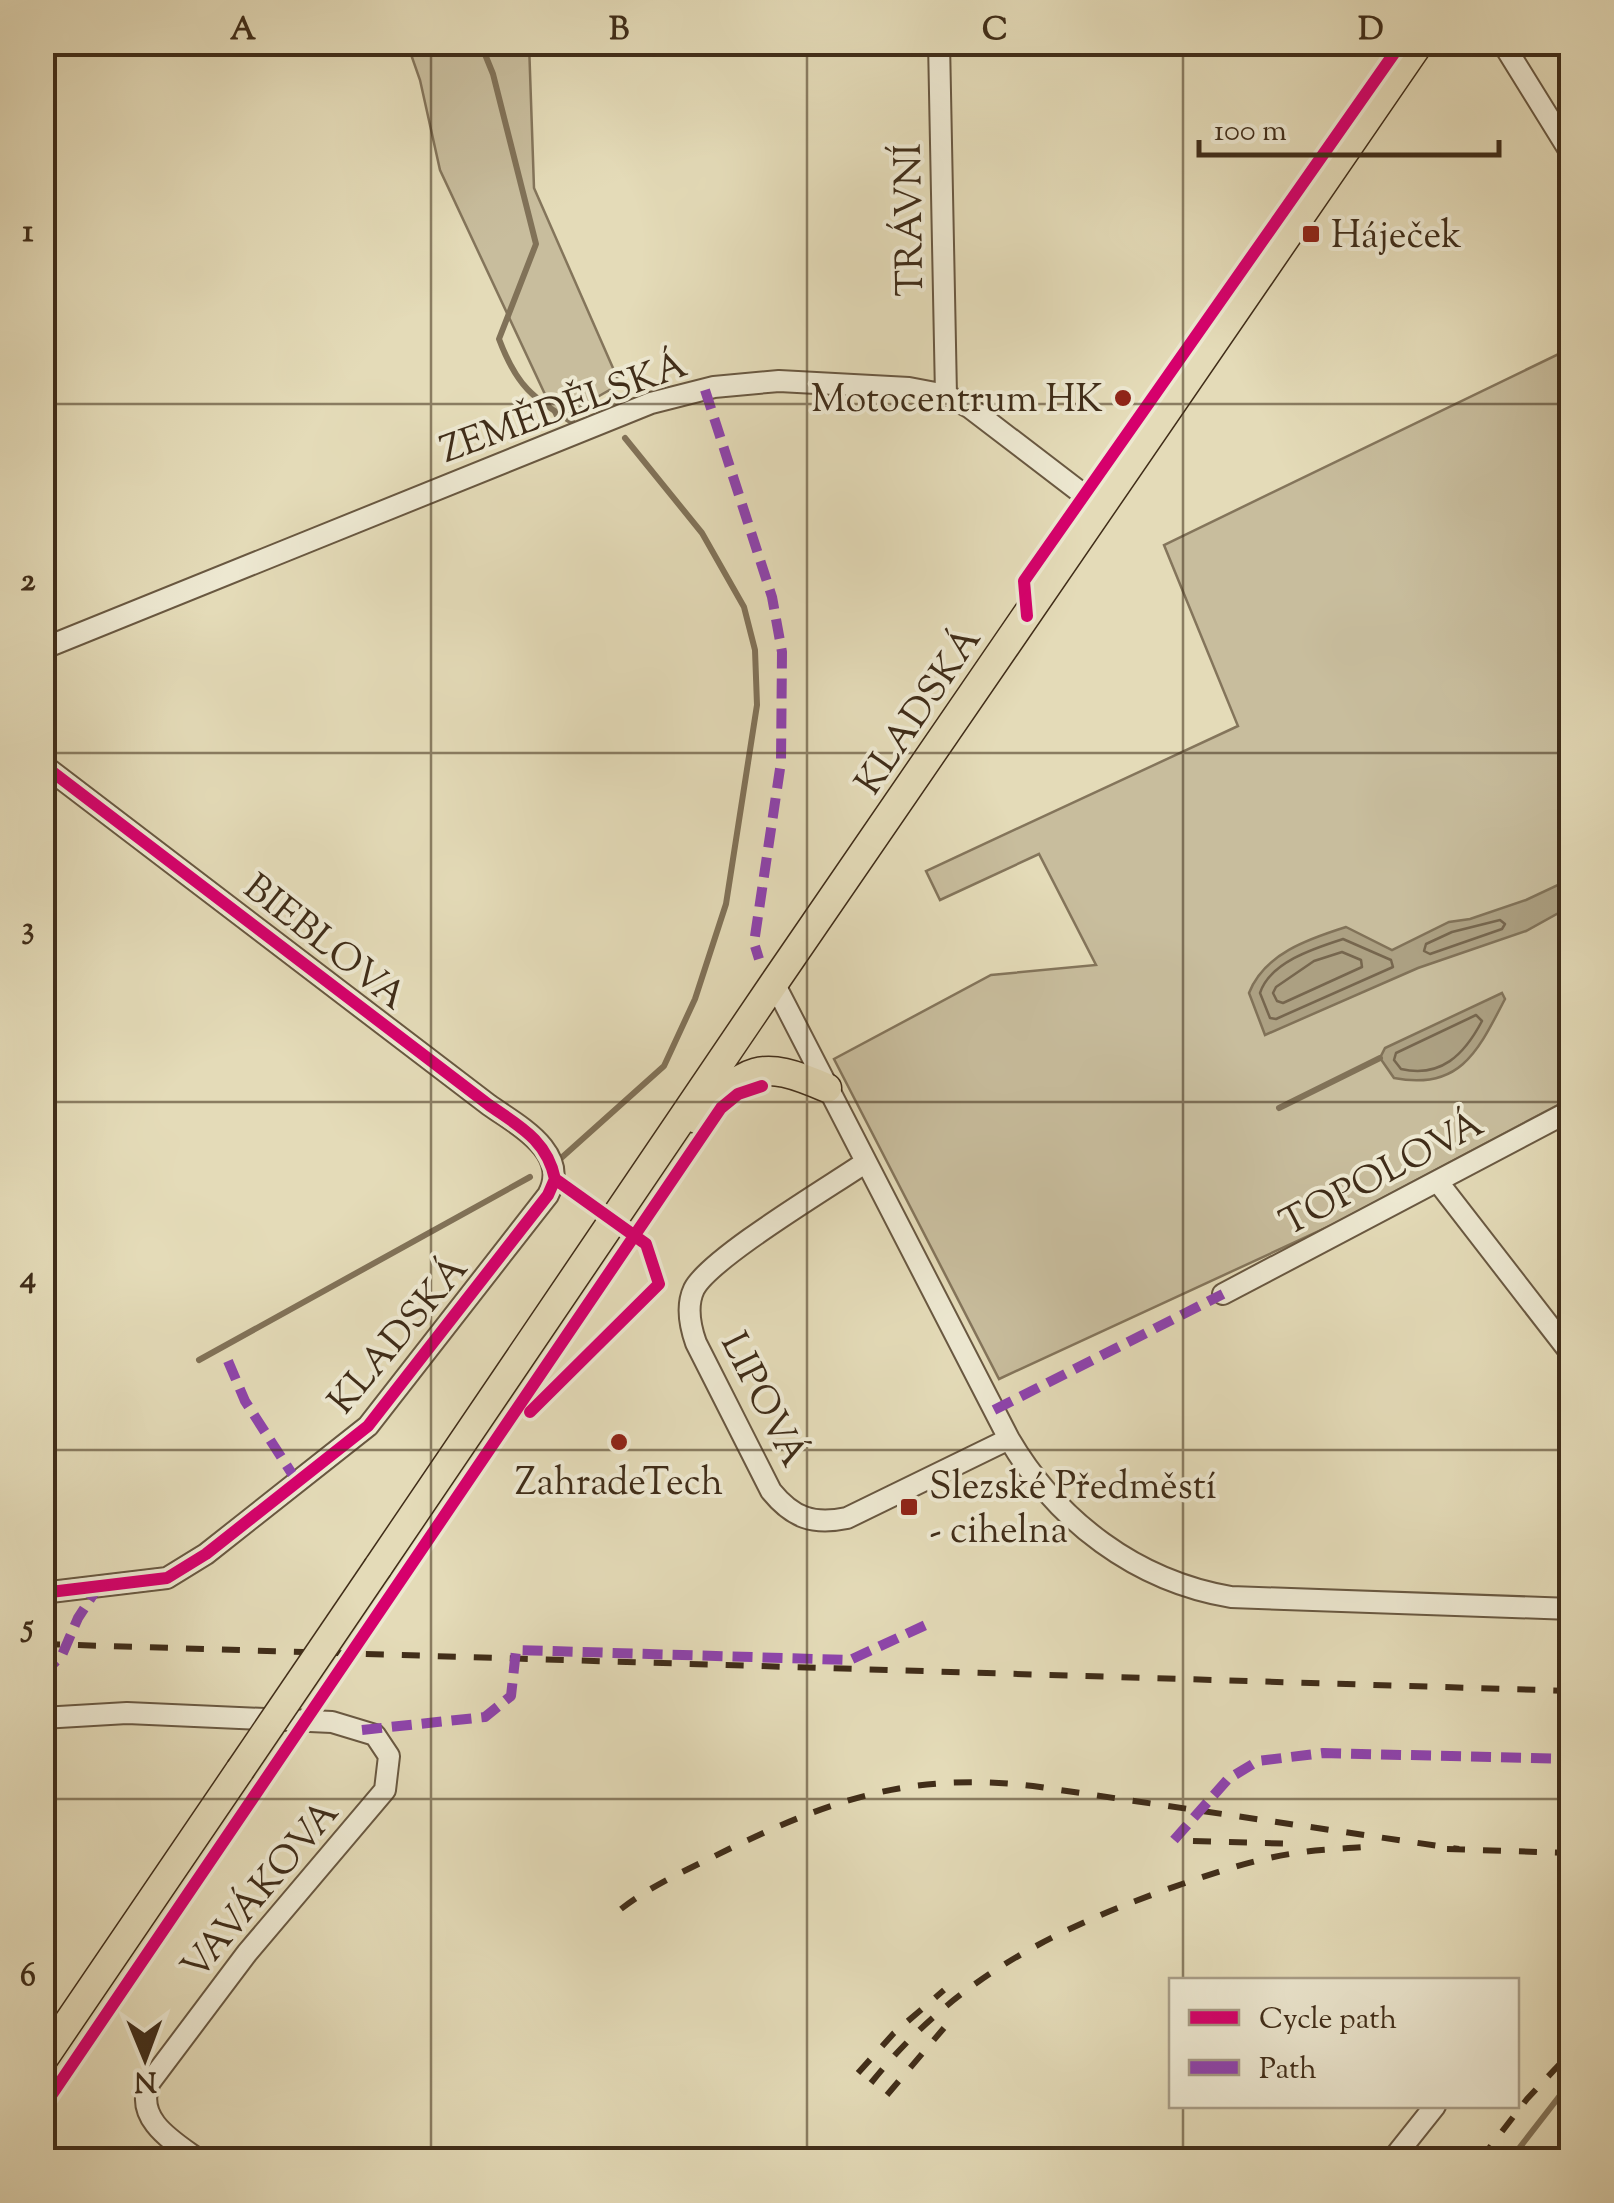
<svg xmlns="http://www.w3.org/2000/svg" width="1614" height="2203" font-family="'Sorts Mill Goudy',serif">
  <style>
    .green { fill: #c8bd9d; stroke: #84755b; stroke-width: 2.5 }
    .water { fill: #aca082; stroke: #817258; stroke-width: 2.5 }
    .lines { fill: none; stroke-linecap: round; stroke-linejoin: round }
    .shore { stroke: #76664e; stroke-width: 2.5 }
    .stream { stroke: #817258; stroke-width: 6 }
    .minor-casing { stroke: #695841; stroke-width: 24 }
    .major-casing { stroke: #402d19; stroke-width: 31 }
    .minor { stroke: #ede8d1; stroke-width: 20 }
    .major { stroke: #e4dbb8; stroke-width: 28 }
    .rail { stroke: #402d19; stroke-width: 6; stroke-dasharray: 18 18; stroke-linecap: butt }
    .major-bridge-casing { stroke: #402d19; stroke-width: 31; stroke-linecap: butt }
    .major-bridge { stroke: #e4dbb8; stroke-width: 28 }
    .quiet { stroke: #8e44ad; stroke-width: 10; stroke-dasharray: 20 10; stroke-linecap: butt }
    .cycleway-casing { stroke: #ede8d1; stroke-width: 19 }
    .cycleway { stroke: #d6006c; stroke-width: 12 }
    .grid { fill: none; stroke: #402d19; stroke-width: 2.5; stroke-opacity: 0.55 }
    .poi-dot { fill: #8f2418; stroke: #ede8d1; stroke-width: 4 }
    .labels { text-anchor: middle; stroke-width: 8; stroke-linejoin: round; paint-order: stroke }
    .street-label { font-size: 38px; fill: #402d19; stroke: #ede8d1 }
    .poi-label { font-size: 38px; fill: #402d19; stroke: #ede8d1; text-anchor: start }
    .neatline { fill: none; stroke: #402d19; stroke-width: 4 }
    .grid-label { font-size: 32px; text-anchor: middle; font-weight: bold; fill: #402d19 }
  </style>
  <rect width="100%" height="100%" fill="#e4dbb8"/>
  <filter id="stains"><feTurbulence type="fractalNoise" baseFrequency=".002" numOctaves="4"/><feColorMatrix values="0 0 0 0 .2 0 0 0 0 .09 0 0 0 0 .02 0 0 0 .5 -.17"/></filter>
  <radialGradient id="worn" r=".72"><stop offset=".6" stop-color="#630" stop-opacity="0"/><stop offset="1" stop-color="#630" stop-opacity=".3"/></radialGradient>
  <path class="green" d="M 529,43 L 534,188 L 620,384 L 557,420 L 440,170 L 420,80 L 407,43 Z
    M 1571,348 L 1571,1098 L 1330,1226 L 999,1379 L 834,1059 L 991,975 L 1096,965 L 1039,854 L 940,900 L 926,871 L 1238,726 L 1164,545 Z"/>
  <path class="water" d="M 1562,883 L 1571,884 L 1571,906 L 1526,931 L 1418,968 L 1265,1035 L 1249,993 C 1264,954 1308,939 1346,927 L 1392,950 L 1449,922 L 1470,919 L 1526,900 Z
    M 1502,993 L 1505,999 C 1478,1051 1460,1091 1394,1078 L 1380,1058 L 1385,1048 Z"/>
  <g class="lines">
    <path class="shore" d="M 1500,920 L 1505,924 L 1502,929 L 1430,954 L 1424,951 L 1426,944 L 1452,932 Z
      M 1343,939 L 1391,960 L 1393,967 L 1276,1019 L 1270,1018 L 1260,993 C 1270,962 1315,948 1343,939 Z
      M 1342,952 L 1361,960 L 1362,967 L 1283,1003 L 1277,1001 L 1273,993 L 1276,987 L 1314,961 Z
      M 1476,1015 L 1482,1021 C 1464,1055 1441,1078 1401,1069 L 1394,1060 L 1396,1053 Z"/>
    <path class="stream" d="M 480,42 L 493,74 L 536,244 L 499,339 C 517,387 532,397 575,424
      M 1279,1108 L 1380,1058
      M 559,1160 L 664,1066 L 695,999 L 726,904 L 757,705 L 755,650 L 744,607 L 702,533 L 625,438
      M 199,1360 L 530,1177
      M 1510,2160 L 1572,2080"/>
    <g class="minor-casing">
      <path id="minor" d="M 939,42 L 946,395
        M 1502,42 L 1572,155
        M 42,649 L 651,403 L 714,387 L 779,381 L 909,388 L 946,395 L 969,407 L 1101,508
        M 42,764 L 489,1105 C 517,1125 571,1152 548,1195 L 368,1426 L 206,1554 L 167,1578 L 42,1593
        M 774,983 L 1009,1439 C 1057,1521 1136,1581 1231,1597 L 1572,1609
        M 866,1162 C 831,1186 710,1258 694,1289 C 686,1306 690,1326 696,1343 L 771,1491 C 793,1518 813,1525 847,1518 L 1009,1439
        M 1438,1182 L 1572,1355
        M 1223,1294 L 1572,1110
        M 42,1718 L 127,1713 L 332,1722 L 375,1735 L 389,1756 L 385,1790 L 247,1953 L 150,2082 C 133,2119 174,2142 199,2160
        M 1392,2160 L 1435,2106"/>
    </g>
    <g class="major-casing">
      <path id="major" d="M 697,1119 C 748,1067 758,1058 827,1088
        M 378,1567 L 774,983 L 1420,42
        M 42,2061 L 240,1770"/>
    </g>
    <use href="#minor" class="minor"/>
    <use href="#major" class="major"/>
    <path class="rail" d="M 42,1644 L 1572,1691
      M 1193,1841 L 1297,1844
      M 1447,1849 L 1572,1853
      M 621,1909 C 653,1884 693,1867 729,1849 C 835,1798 914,1772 1033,1786 L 1459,1849
      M 858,2073 L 894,2033 L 944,1990
      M 871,2083 C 952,1982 1046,1933 1165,1890 C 1208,1875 1252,1859 1297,1853 C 1319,1849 1342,1849 1365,1847
      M 887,2095 L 944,2028
      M 1480,2160 L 1527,2099 L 1572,2051"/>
    <g class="major-bridge-casing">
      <path id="major-bridge" d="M 240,1770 L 378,1567"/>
    </g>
    <use href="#major-bridge" class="major-bridge"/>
    <path class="quiet" d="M 705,390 L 772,597 L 782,652 L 781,762 L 754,943 L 759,959
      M 228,1361 L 245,1401 L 296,1480
      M 994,1410 L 1223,1294
      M 42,1675 L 62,1655 L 78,1618 L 98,1587
      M 362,1730 L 485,1717 L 511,1696 L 516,1650 L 850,1660 L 930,1623
      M 1174,1840 L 1228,1779 L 1258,1761 L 1323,1753 L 1572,1759"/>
    <g class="cycleway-casing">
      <path id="cycleway" d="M 1027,616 L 1024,581 L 1402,42
        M 42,764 L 489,1105 C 519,1126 547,1140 555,1179
        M 530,1412 L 659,1284 L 646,1244 L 555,1179
        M 42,1593 L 167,1578 L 206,1554 L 368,1426 L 548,1195 L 555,1179
        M 42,2109 L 721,1108 L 738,1094 L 762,1086"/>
    </g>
    <use href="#cycleway" class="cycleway"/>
  </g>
  <path class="grid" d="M 431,42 L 431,2160M 807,42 L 807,2160M 1183,42 L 1183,1980M 42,404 L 1572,404M 42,753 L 1572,753M 42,1102 L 1572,1102M 42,1450 L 1572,1450M 42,1799 L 1572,1799M 1183,2106 L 1183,2160"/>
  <g class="poi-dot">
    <rect x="1301" y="224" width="20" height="20" rx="5"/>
    <circle cx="1123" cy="398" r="10"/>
    <circle cx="619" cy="1442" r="10"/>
    <rect x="899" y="1497" width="20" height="20" rx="5"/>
  </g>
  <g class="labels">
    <g class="street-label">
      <text transform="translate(908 220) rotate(-91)" y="13">TRÁVNÍ</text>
      <text transform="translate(563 406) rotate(-20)" y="13">ZEMĚDĚLSKÁ</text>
      <text transform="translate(917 710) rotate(-56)" y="13">KLADSKÁ</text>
      <text transform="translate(326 941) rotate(38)" y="13">BIEBLOVA</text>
      <text transform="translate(1381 1172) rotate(-28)" y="13">TOPOLOVÁ</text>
      <text transform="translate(397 1334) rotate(-50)" y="13">KLADSKÁ</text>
      <text transform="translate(765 1399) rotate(63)" y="13">LIPOVÁ</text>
      <text transform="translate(259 1889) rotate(-50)" y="13">VAVÁKOVA</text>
    </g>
    <g class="poi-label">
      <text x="1331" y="247">Háječek</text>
      <text x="1103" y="411" text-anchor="end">Motocentrum HK</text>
      <text x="619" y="1494" text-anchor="middle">ZahradeTech</text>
      <text x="929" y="1498">Slezské Předměstí<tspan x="929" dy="44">- cihelna</tspan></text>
    </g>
  </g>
  <rect width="1614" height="2203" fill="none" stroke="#e4dbb8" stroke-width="110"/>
  <rect x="1169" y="1978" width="350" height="130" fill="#ede8d1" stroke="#a89d87" stroke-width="2.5"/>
  <rect x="1189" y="2010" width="50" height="15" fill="#d6006c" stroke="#a89d87" stroke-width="2.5"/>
  <text x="1259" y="2028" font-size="30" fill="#402d19">Cycle path</text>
  <rect x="1189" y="2060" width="50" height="15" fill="#8e44ad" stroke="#a89d87" stroke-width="2.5"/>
  <text x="1259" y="2078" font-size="30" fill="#402d19">Path</text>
  <g transform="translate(145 2058) rotate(179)" stroke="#ede8d1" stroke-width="8" paint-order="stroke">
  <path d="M0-8L18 38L0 25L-18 38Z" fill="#402d19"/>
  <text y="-15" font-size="28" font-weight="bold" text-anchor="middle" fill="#402d19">N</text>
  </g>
  <path d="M1199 140v15h300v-15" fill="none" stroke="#402d19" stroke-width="5"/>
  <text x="1214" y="140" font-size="30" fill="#402d19" stroke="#ede8d1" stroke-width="8" paint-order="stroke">100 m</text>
  <rect x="55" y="55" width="1504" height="2093" class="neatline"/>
  <g class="grid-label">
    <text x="243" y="39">A</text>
    <text x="619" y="39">B</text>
    <text x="995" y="39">C</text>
    <text x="1371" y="39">D</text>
    <text x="28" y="241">1</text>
    <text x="28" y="590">2</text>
    <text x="28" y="938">3</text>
    <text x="28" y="1287">4</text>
    <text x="28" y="1636">5</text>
    <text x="28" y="1985">6</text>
  </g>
  <rect width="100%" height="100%" filter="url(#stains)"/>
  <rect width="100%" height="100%" fill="url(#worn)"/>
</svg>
